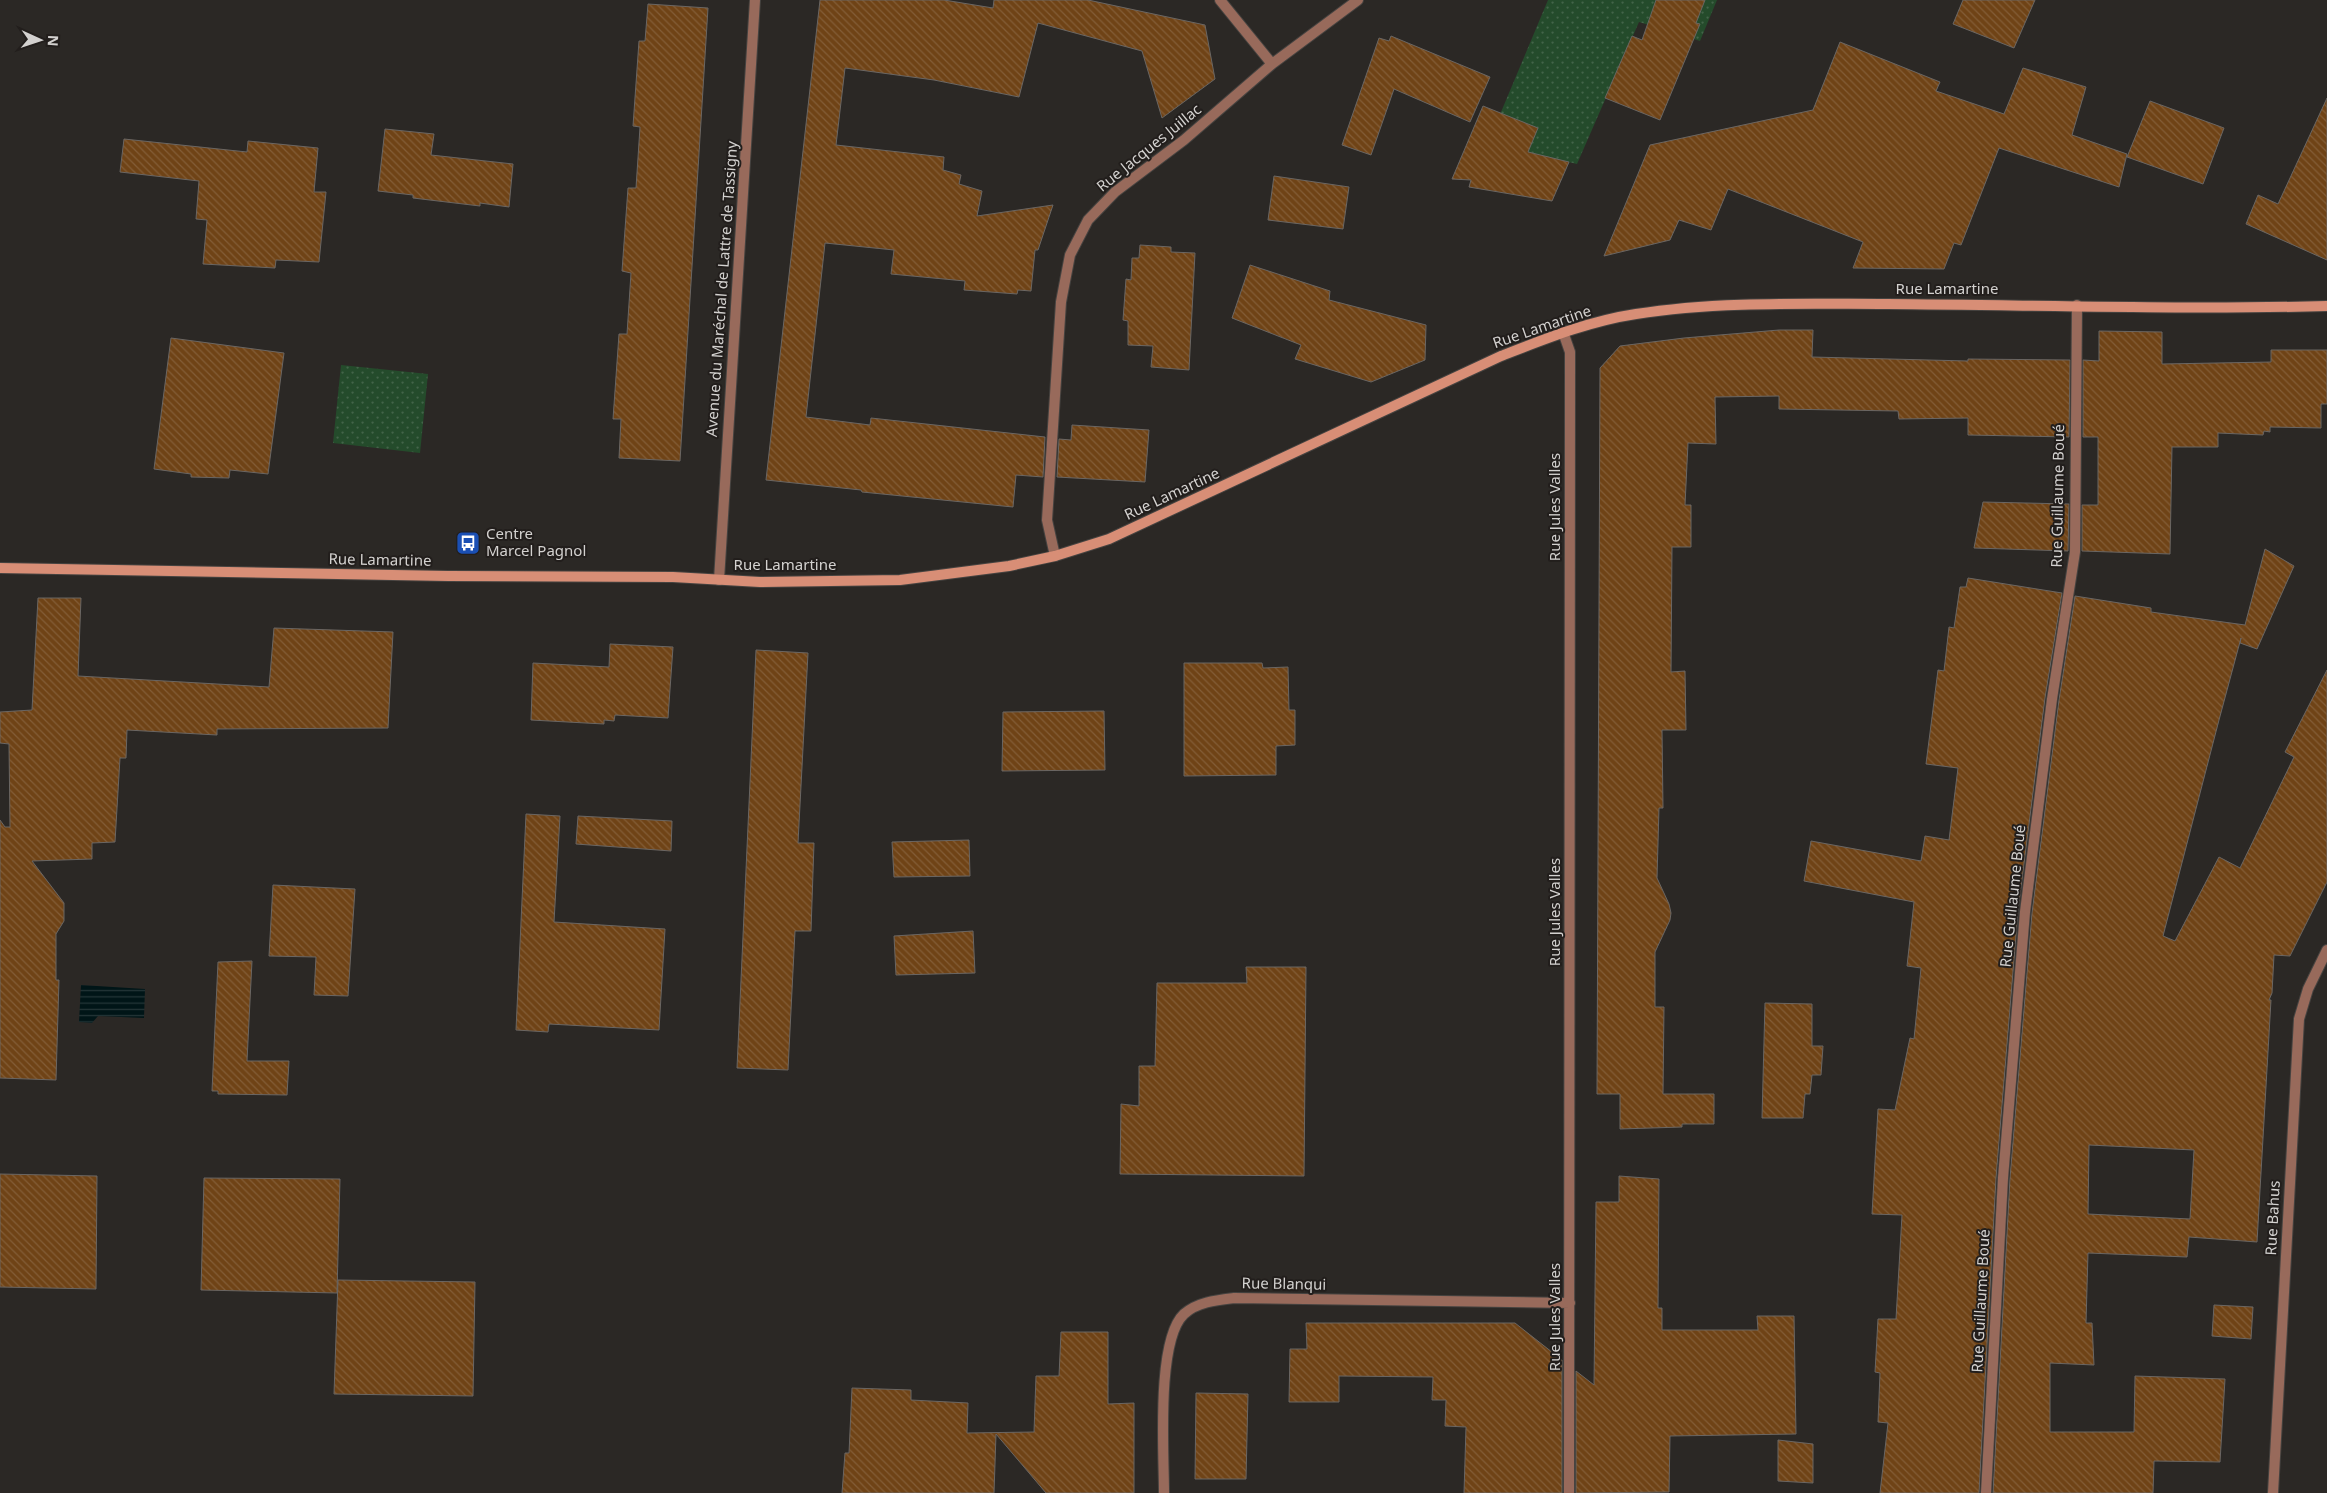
<svg xmlns="http://www.w3.org/2000/svg" width="2327" height="1493" font-family="'Noto Sans',sans-serif">
  <style>
    .park { fill: url(#park-dots) }
    .water { fill: url(#water-rules) }
    .building { fill: url(#building-back-hatch); stroke: #6a6663; fill-rule: evenodd }
    .lines { fill: none; stroke-linecap: round; stroke-linejoin: round }
    .street-casing { stroke: #464340; stroke-width: 12 }
    .secondary-casing { stroke: #464340; stroke-width: 12 }
    .street { stroke: #986a5b; stroke-width: 10 }
    .secondary { stroke: #d88e76; stroke-width: 10 }
    .labels { text-anchor: middle; stroke-width: 4; stroke-linejoin: round; paint-order: stroke }
    .street-label { font-size: 15px; fill: #d3d1cf; stroke: #221e1c }
    .poi-label { font-size: 15px; fill: #d3d1cf; stroke: #221e1c; text-anchor: start }
  </style>
  <defs>
    <pattern id="park-dots" width="8" height="8" patternUnits="userSpaceOnUse" patternTransform="scale(1.25)"><rect width="8" height="8" fill="#244b2b"/><path d="M2 2h.1M6 6h.1" fill="none" stroke="#436449" stroke-width="1.8" stroke-linecap="round"/></pattern>
    <pattern id="water-rules" width="6" height="5" patternUnits="userSpaceOnUse" patternTransform="scale(1.25)"><rect width="6" height="5" fill="#001517"/><path d="M0 2.5h6" fill="none" stroke="#243638"/></pattern>
    <pattern id="building-back-hatch" width="6" height="6" patternUnits="userSpaceOnUse" patternTransform="scale(1.25)"><rect width="6" height="6" fill="#6f4316"/><path d="M-1 5l2 2M0 0l6 6M5-1l2 2" fill="none" stroke="#835d37"/></pattern>
  </defs>
  <rect width="100%" height="100%" fill="#2b2825"/>
  <path class="park" d="M 1548,0 L 1717,0 L 1700,41 L 1639,22 L 1577,164 L 1488,143 Z
    M 341,365 L 428,374 L 420,453 L 333,443 Z"/>
  <path class="water" d="M 81,985 L 145,989 L 144,1018 L 98,1016 L 92,1023 L 79,1022 Z"/>
  <path class="building" d="M 820,0 L 944,0 L 993,8 L 994,0 L 1088,0 L 1205,25 L 1215,79 L 1162,118 L 1142,51 L 1038,23 L 1019,97 L 934,80 L 845,68 L 836,145 L 944,157 L 943,170 L 961,175 L 959,184 L 982,191 L 977,216 L 1053,205 L 1038,250 L 1035,250 L 1031,291 L 1018,290 L 1017,294 L 964,290 L 965,281 L 891,274 L 894,250 L 825,243 L 806,417 L 870,425 L 871,418 L 1045,437 L 1043,477 L 1016,475 L 1013,507 L 862,492 L 861,490 L 766,480 Z
    M 1656,0 L 1705,0 L 1696,23 L 1700,24 L 1660,120 L 1605,98 L 1632,36 L 1642,40 Z
    M 1963,0 L 2035,0 L 2014,48 L 1953,24 Z
    M 648,4 L 708,8 L 680,461 L 619,458 L 621,419 L 613,419 L 619,334 L 627,334 L 631,273 L 622,271 L 628,188 L 636,188 L 640,127 L 633,126 L 639,41 L 645,41 Z
    M 1391,36 L 1490,77 L 1470,122 L 1394,89 L 1371,155 L 1342,145 L 1379,38 L 1389,41 Z
    M 1840,42 L 1940,82 L 1936,91 L 2004,114 L 2023,68 L 2086,87 L 2072,135 L 2127,154 L 2119,187 L 1999,148 L 1961,245 L 1954,243 L 1944,269 L 1853,268 L 1863,242 L 1728,189 L 1711,230 L 1679,220 L 1670,240 L 1604,256 L 1650,145 L 1813,110 Z
    M 2327,98 L 2327,260 L 2246,224 L 2258,195 L 2278,204 Z
    M 2150,101 L 2224,128 L 2203,184 L 2127,157 Z
    M 1483,106 L 1538,128 L 1528,152 L 1569,162 L 1552,201 L 1469,187 L 1471,180 L 1452,179 Z
    M 385,129 L 434,134 L 431,155 L 513,164 L 509,207 L 480,203 L 480,206 L 413,198 L 413,195 L 378,191 Z
    M 124,139 L 247,152 L 248,141 L 318,148 L 314,192 L 326,192 L 319,262 L 276,260 L 275,268 L 203,264 L 207,220 L 196,219 L 199,181 L 120,172 Z
    M 1274,176 L 1349,187 L 1343,229 L 1268,220 Z
    M 1140,245 L 1171,247 L 1171,252 L 1195,253 L 1189,370 L 1151,367 L 1153,346 L 1128,345 L 1128,321 L 1123,320 L 1126,279 L 1131,280 L 1132,258 L 1139,258 Z
    M 1250,265 L 1330,291 L 1329,300 L 1426,325 L 1425,360 L 1371,382 L 1295,359 L 1301,345 L 1232,318 Z
    M 1779,330 L 1813,330 L 1812,357 L 1968,361 L 1968,359 L 2070,360 L 2069,437 L 1968,435 L 1968,418 L 1899,419 L 1898,411 L 1779,409 L 1779,396 L 1715,397 L 1716,444 L 1688,443 L 1685,505 L 1691,505 L 1691,547 L 1672,547 L 1671,672 L 1685,671 L 1686,730 L 1662,730 L 1663,808 L 1659,808 L 1657,878 L 1669,904 L 1671,913 L 1670,920 L 1655,952 L 1655,1007 L 1664,1007 L 1663,1094 L 1714,1094 L 1714,1124 L 1682,1124 L 1682,1127 L 1620,1129 L 1620,1094 L 1597,1094 L 1600,368 L 1620,346 L 1684,338 Z
    M 2099,331 L 2162,332 L 2162,364 L 2271,362 L 2271,350 L 2327,350 L 2327,404 L 2321,404 L 2321,428 L 2270,427 L 2270,432 L 2264,431 L 2263,435 L 2218,433 L 2218,447 L 2172,447 L 2170,554 L 2082,551 L 2082,505 L 2098,505 L 2098,437 L 2083,437 L 2083,360 L 2099,361 Z
    M 171,338 L 284,353 L 268,474 L 230,470 L 229,478 L 191,477 L 191,474 L 154,469 Z
    M 1072,425 L 1149,430 L 1145,482 L 1057,477 L 1059,439 L 1071,440 Z
    M 1983,502 L 2069,504 L 2068,551 L 1974,548 Z
    M 2265,549 L 2294,566 L 2257,649 L 2240,643 L 2241,638 L 2219,720 L 2163,936 L 2175,941 L 2219,857 L 2240,868 L 2294,757 L 2285,752 L 2327,670 L 2327,882 L 2290,956 L 2274,955 L 2272,993 L 2269,1000 L 2271,1000 L 2257,1242 L 2189,1237 L 2187,1257 L 2088,1253 L 2086,1323 L 2092,1323 L 2094,1365 L 2050,1363 L 2050,1432 L 2134,1432 L 2135,1376 L 2225,1379 L 2220,1462 L 2154,1461 L 2153,1493 L 1993,1493 L 2010,1178 L 2032,913 L 2059,700 L 2075,596 L 2151,608 L 2151,612 L 2245,625 ZM 2089,1145 L 2194,1150 L 2190,1219 L 2088,1214 Z
    M 1968,578 L 2062,593 L 2045,698 L 2018,911 L 1996,1178 L 1979,1493 L 1880,1493 L 1888,1423 L 1878,1422 L 1880,1373 L 1875,1372 L 1878,1319 L 1896,1319 L 1902,1215 L 1872,1214 L 1878,1109 L 1895,1110 L 1910,1038 L 1914,1039 L 1921,968 L 1907,966 L 1914,902 L 1804,881 L 1811,841 L 1921,861 L 1925,836 L 1949,840 L 1958,768 L 1926,764 L 1938,670 L 1944,671 L 1949,627 L 1954,628 L 1960,587 L 1966,587 Z
    M 38,598 L 81,598 L 78,676 L 269,687 L 274,628 L 393,632 L 388,728 L 217,729 L 217,735 L 127,730 L 126,758 L 120,758 L 115,842 L 92,843 L 92,859 L 32,861 L 64,903 L 64,921 L 56,934 L 56,980 L 59,980 L 56,1080 L 0,1078 L 0,820 L 5,827 L 10,827 L 9,744 L 0,743 L 0,712 L 32,710 Z
    M 610,644 L 673,647 L 668,718 L 615,715 L 614,721 L 604,720 L 604,724 L 531,720 L 533,663 L 609,667 Z
    M 756,650 L 808,653 L 798,843 L 814,843 L 811,931 L 795,931 L 788,1070 L 737,1068 Z
    M 1184,663 L 1262,663 L 1263,668 L 1288,667 L 1289,710 L 1295,710 L 1295,745 L 1276,746 L 1276,775 L 1184,776 Z
    M 1104,711 L 1105,770 L 1002,771 L 1003,712 Z
    M 526,814 L 560,816 L 554,922 L 665,929 L 659,1030 L 549,1024 L 548,1032 L 516,1030 Z
    M 578,816 L 672,821 L 671,851 L 576,844 Z
    M 969,840 L 970,876 L 894,877 L 892,842 Z
    M 273,885 L 355,889 L 348,996 L 314,995 L 316,957 L 269,956 Z
    M 973,931 L 975,973 L 896,975 L 894,936 Z
    M 252,961 L 247,1061 L 289,1061 L 287,1095 L 218,1094 L 218,1091 L 212,1091 L 218,962 Z
    M 1246,967 L 1306,967 L 1304,1176 L 1120,1174 L 1121,1104 L 1139,1106 L 1139,1066 L 1155,1066 L 1157,983 L 1247,983 Z
    M 1765,1003 L 1812,1004 L 1812,1046 L 1823,1046 L 1821,1075 L 1812,1075 L 1810,1094 L 1805,1094 L 1803,1118 L 1762,1118 Z
    M 0,1174 L 97,1176 L 96,1289 L 0,1287 Z
    M 1619,1176 L 1659,1179 L 1658,1308 L 1662,1308 L 1662,1330 L 1758,1330 L 1757,1316 L 1794,1316 L 1796,1434 L 1670,1436 L 1669,1492 L 1576,1493 L 1576,1371 L 1594,1385 L 1596,1202 L 1619,1202 Z
    M 204,1178 L 340,1179 L 337,1293 L 201,1290 Z
    M 338,1280 L 475,1282 L 473,1396 L 334,1394 Z
    M 2214,1305 L 2253,1307 L 2251,1339 L 2212,1336 Z
    M 1306,1323 L 1515,1323 L 1562,1360 L 1562,1493 L 1464,1493 L 1466,1427 L 1445,1426 L 1446,1400 L 1432,1400 L 1433,1377 L 1339,1376 L 1339,1402 L 1289,1402 L 1290,1349 L 1307,1349 Z
    M 1061,1332 L 1108,1332 L 1108,1404 L 1134,1403 L 1134,1493 L 1046,1493 L 996,1434 L 994,1493 L 842,1493 L 845,1453 L 849,1453 L 852,1388 L 911,1390 L 911,1400 L 968,1403 L 967,1433 L 1034,1432 L 1036,1376 L 1059,1376 Z
    M 1196,1393 L 1248,1394 L 1246,1479 L 1195,1479 Z
    M 1778,1440 L 1813,1444 L 1813,1483 L 1778,1481 Z"/>
  <g class="lines">
    <g class="street-casing">
      <path id="street" d="M 1220,0 L 1272,64
        M 1563,332 L 1570,352 L 1570,370 L 1569,1493
        M 1055,556 L 1047,520 L 1061,302 L 1070,255 L 1088,220 L 1115,192 L 1184,140 L 1272,64 L 1358,0
        M 719,580 L 755,0
        M 1164,1493 C 1164,1454 1156,1340 1184,1314 C 1197,1302 1217,1300 1234,1298 L 1570,1303
        M 1986,1493 L 2003,1178 L 2025,912 L 2052,699 L 2075,552 L 2077,305
        M 2273,1493 L 2299,1019 L 2308,989 L 2327,950"/>
    </g>
    <g class="secondary-casing">
      <path id="secondary" d="M 0,568 L 448,576 L 673,577 L 760,582 L 900,580 L 1009,566 L 1055,556 L 1109,539 L 1501,356 C 1545,339 1589,321 1636,314 C 1717,301 1806,304 1887,304 C 2034,305 2181,310 2327,306"/>
    </g>
    <use href="#street" class="street"/>
    <use href="#secondary" class="secondary"/>
  </g>
  <defs>
    <g id="bus-square" transform="scale(1.25)"><rect x="-9" y="-9" width="18" height="18" rx="4" fill="#1a4fb4" stroke="#221e1c"/><path d="M-5-6H5V4H4V6H2V4H-2V6H-4V4H-5ZM-3.5-4V0h7V-4ZM-3.5 1.2v1.5H-2V1.2ZM2 1.2v1.5H3.5V1.2Z" fill="#fff"/></g>
  </defs>
  <g fill-rule="evenodd">
    <use href="#bus-square" x="468" y="543"/>
  </g>
  <g class="labels">
    <g class="street-label">
      <text transform="translate(1149 148) rotate(-39)" y="5">Rue Jacques Juillac</text>
      <text transform="translate(722 289) rotate(-86)" y="5">Avenue du Maréchal de Lattre de Tassigny</text>
      <text x="1947" y="294">Rue Lamartine</text>
      <text transform="translate(1542 327) rotate(-19)" y="5">Rue Lamartine</text>
      <text transform="translate(1172 494) rotate(-25)" y="5">Rue Lamartine</text>
      <text transform="translate(2058 496) rotate(-89)" y="5">Rue Guillaume Boué</text>
      <text transform="translate(1555 507) rotate(-90)" y="5">Rue Jules Valles</text>
      <text transform="translate(380 560) rotate(1)" y="5">Rue Lamartine</text>
      <text x="785" y="570">Rue Lamartine</text>
      <text transform="translate(2013 896) rotate(-84)" y="5">Rue Guillaume Boué</text>
      <text transform="translate(1555 912) rotate(-90)" y="5">Rue Jules Valles</text>
      <text transform="translate(2273 1218) rotate(-87)" y="5">Rue Bahus</text>
      <text transform="translate(1284 1284) rotate(1)" y="5">Rue Blanqui</text>
      <text transform="translate(1981 1301) rotate(-87)" y="5">Rue Guillaume Boué</text>
      <text transform="translate(1555 1317) rotate(-90)" y="5">Rue Jules Valles</text>
    </g>
    <g class="poi-label">
      <text x="486" y="539">Centre<tspan x="486" dy="17">Marcel Pagnol</tspan></text>
    </g>
  </g>
  <g transform="translate(40 40) rotate(93)" stroke="#221e1c" stroke-width="4" paint-order="stroke">
  <path d="M0-4L9 19L0 12L-9 19Z" fill="#d3d1cf"/>
  <text y="-8" font-size="14" font-weight="bold" text-anchor="middle" fill="#d3d1cf">N</text>
  </g>
</svg>
